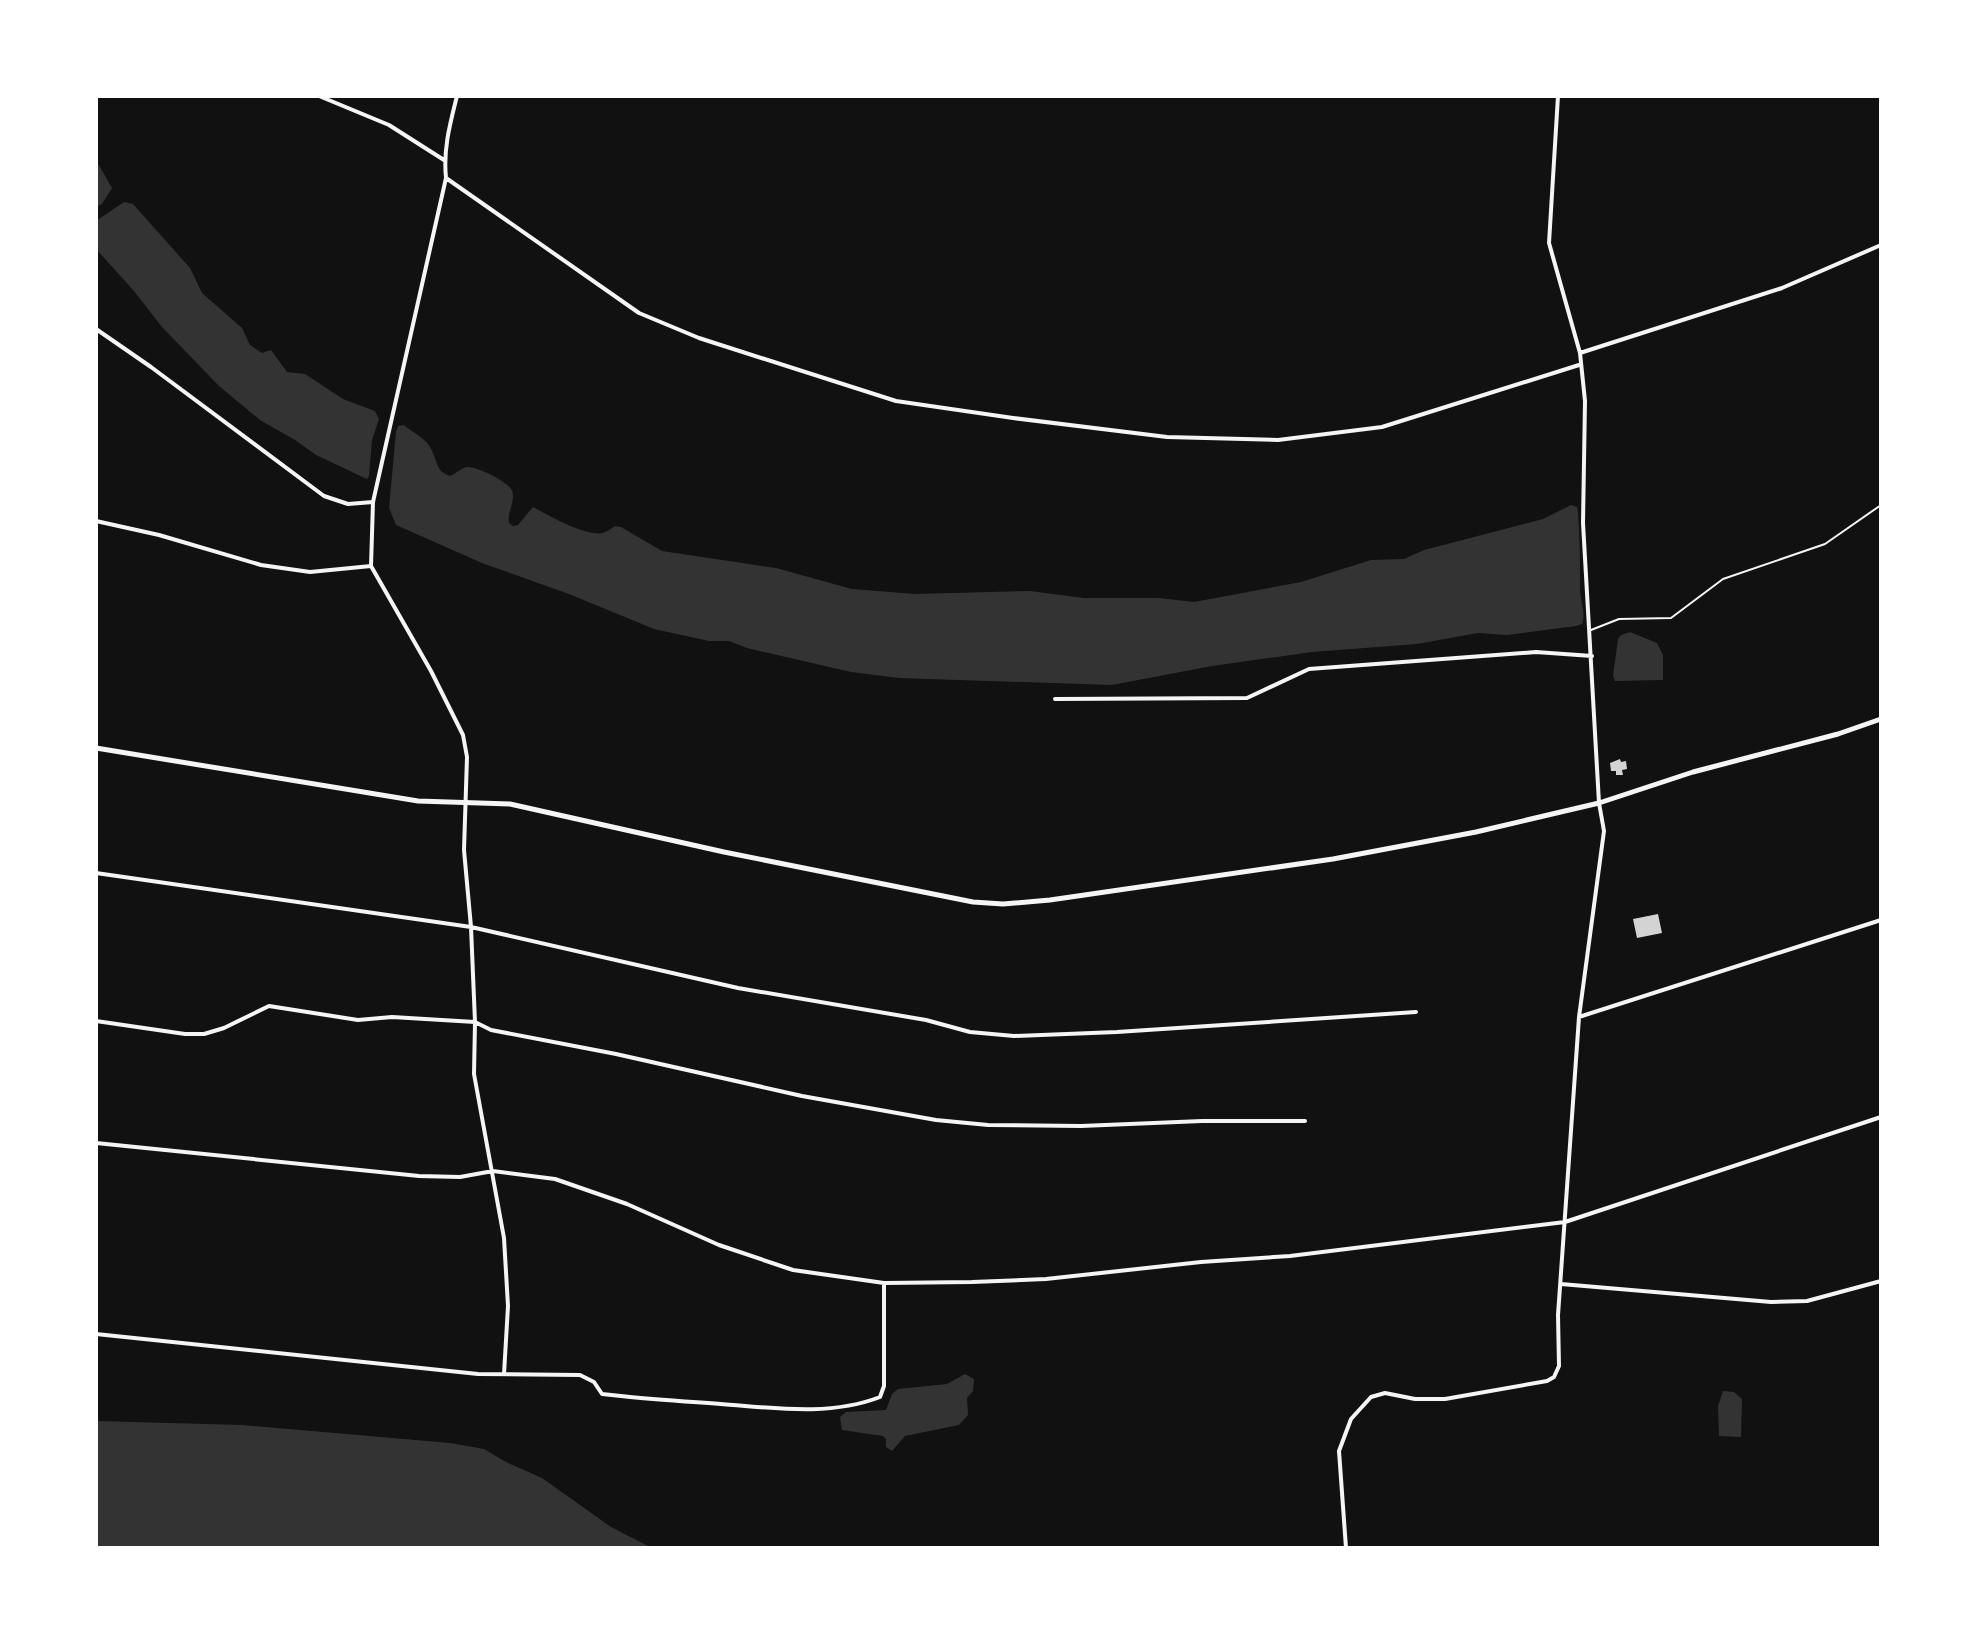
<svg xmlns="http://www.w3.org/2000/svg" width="1977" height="1644" font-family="'Source Sans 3',sans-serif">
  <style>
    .water { fill: #333 }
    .building { fill: #d3d3d3 }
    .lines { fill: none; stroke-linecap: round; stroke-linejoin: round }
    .service { stroke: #f5f5f5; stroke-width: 2 }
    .minor { stroke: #f5f5f5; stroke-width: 4 }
    .tertiary { stroke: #f5f5f5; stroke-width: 5 }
  </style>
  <rect width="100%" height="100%" fill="#111"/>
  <path class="water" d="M 96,160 L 112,188 L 102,204 L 96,207 Z
    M 124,202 L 133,204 L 190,268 L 202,293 L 242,328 L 250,345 L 262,353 L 271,350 L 287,372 L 305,374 L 343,399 L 375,411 L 379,419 L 372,440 L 369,476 L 367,479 L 316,455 L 295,440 L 260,420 L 219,386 L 162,327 L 134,291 L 96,249 L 96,221 Z
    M 404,425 C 414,434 427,438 432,451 C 438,463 436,471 450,476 C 455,474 462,468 467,467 C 476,466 510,482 512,491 C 516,500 507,512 509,523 L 513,526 L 518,525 L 533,507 C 547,515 587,537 603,533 C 606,532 613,528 615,526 L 621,527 L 662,551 L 776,568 L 852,589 L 915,594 L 1030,591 L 1084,598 L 1159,598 L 1194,602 L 1301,582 L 1371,560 L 1404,559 L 1424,550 L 1543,519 L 1571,505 L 1577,507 L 1578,512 C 1580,539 1580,565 1580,591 C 1581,603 1586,613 1582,624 L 1576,626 L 1507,635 L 1478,633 L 1417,644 L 1312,652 L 1212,666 L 1112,685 L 899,678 L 851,672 L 747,648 L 729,641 L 709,641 L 654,629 L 569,594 L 482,563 L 396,525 L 389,508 L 396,432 L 398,426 Z
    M 1630,632 L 1657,643 L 1663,655 L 1663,680 L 1615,681 L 1613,676 L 1618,639 L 1621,635 Z
    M 965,1374 L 974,1379 L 973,1391 L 967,1398 L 968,1415 L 959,1425 L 905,1436 L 892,1451 L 886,1447 L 886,1439 L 883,1436 L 842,1430 L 840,1417 L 846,1412 L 886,1410 L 892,1394 L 898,1389 L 947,1384 Z
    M 1723,1391 L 1734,1392 L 1742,1399 L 1741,1437 L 1719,1436 L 1718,1406 Z
    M 96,1421 L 242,1425 L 450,1443 L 484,1449 L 506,1462 L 542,1478 L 611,1527 L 652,1548 L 96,1548 Z"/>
  <path class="building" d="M 1620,759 L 1621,762 L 1626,761 L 1627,769 L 1622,770 L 1623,775 L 1616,775 L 1616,771 L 1611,771 L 1610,763 Z
    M 1658,914 L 1662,933 L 1637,938 L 1633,919 Z"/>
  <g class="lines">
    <path class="service" d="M 1591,630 L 1619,619 L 1671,618 L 1723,579 L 1825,544 L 1881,505"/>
    <path class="minor" d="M 319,96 L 389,125 L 444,160
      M 457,96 C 450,124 443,149 446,178 L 373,502 L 371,566 L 431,671 L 463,735 L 467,757 L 464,850 L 471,927 L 475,1022 L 474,1074 L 504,1238 L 508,1306 L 504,1374
      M 446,178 L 639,313 L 699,338 L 896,401 L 1013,418 L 1167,437 L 1278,440 L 1382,427 L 1579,365
      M 96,329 L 151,367 L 324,496 L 348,504 L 373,502
      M 1580,353 L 1782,288 L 1881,245
      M 96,521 L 159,535 L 261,565 L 310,572 L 371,566
      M 1055,699 L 1247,698 L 1309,669 L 1536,652 L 1592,656
      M 96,873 L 471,927 L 738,988 L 926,1020 L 970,1032 L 1014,1036 L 1117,1032 L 1416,1012
      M 1579,1017 L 1881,920
      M 96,1021 L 185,1034 L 204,1034 L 224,1028 L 269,1006 L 358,1020 L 392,1017 L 475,1022 L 491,1030 L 616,1054 L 802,1096 L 936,1120 L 988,1125 L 1081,1126 L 1202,1121 L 1305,1121
      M 96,1143 L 419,1176 L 460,1177 L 493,1171 L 555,1179 L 627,1204 L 719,1245 L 793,1270 L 884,1283 L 972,1282 L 1046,1279 L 1201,1262 L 1290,1256 L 1565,1222 L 1881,1117
      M 1561,1284 L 1771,1302 L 1807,1301 L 1881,1281
      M 96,1334 L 478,1374 L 580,1375 L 594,1382 L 602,1394 L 621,1396 C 658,1400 695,1402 733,1405 C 781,1409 834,1415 880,1397 L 884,1386 L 884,1283
      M 1346,1548 L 1339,1451 L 1351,1419 L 1371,1397 L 1385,1393 L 1415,1399 L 1445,1399 L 1547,1381 L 1554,1377 L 1559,1366 L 1558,1315 L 1579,1017 L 1604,831 L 1599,803 L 1583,523 L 1585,401 L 1580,353 L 1549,243 L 1558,96"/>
    <path class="tertiary" d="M 96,748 L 418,801 L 510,804 L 724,852 L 973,902 L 1003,904 L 1050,900 L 1333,859 L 1476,832 L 1599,803 L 1693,772 L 1838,734 L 1881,719"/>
  </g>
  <rect width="1977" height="1644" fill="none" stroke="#ffffff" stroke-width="196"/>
</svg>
